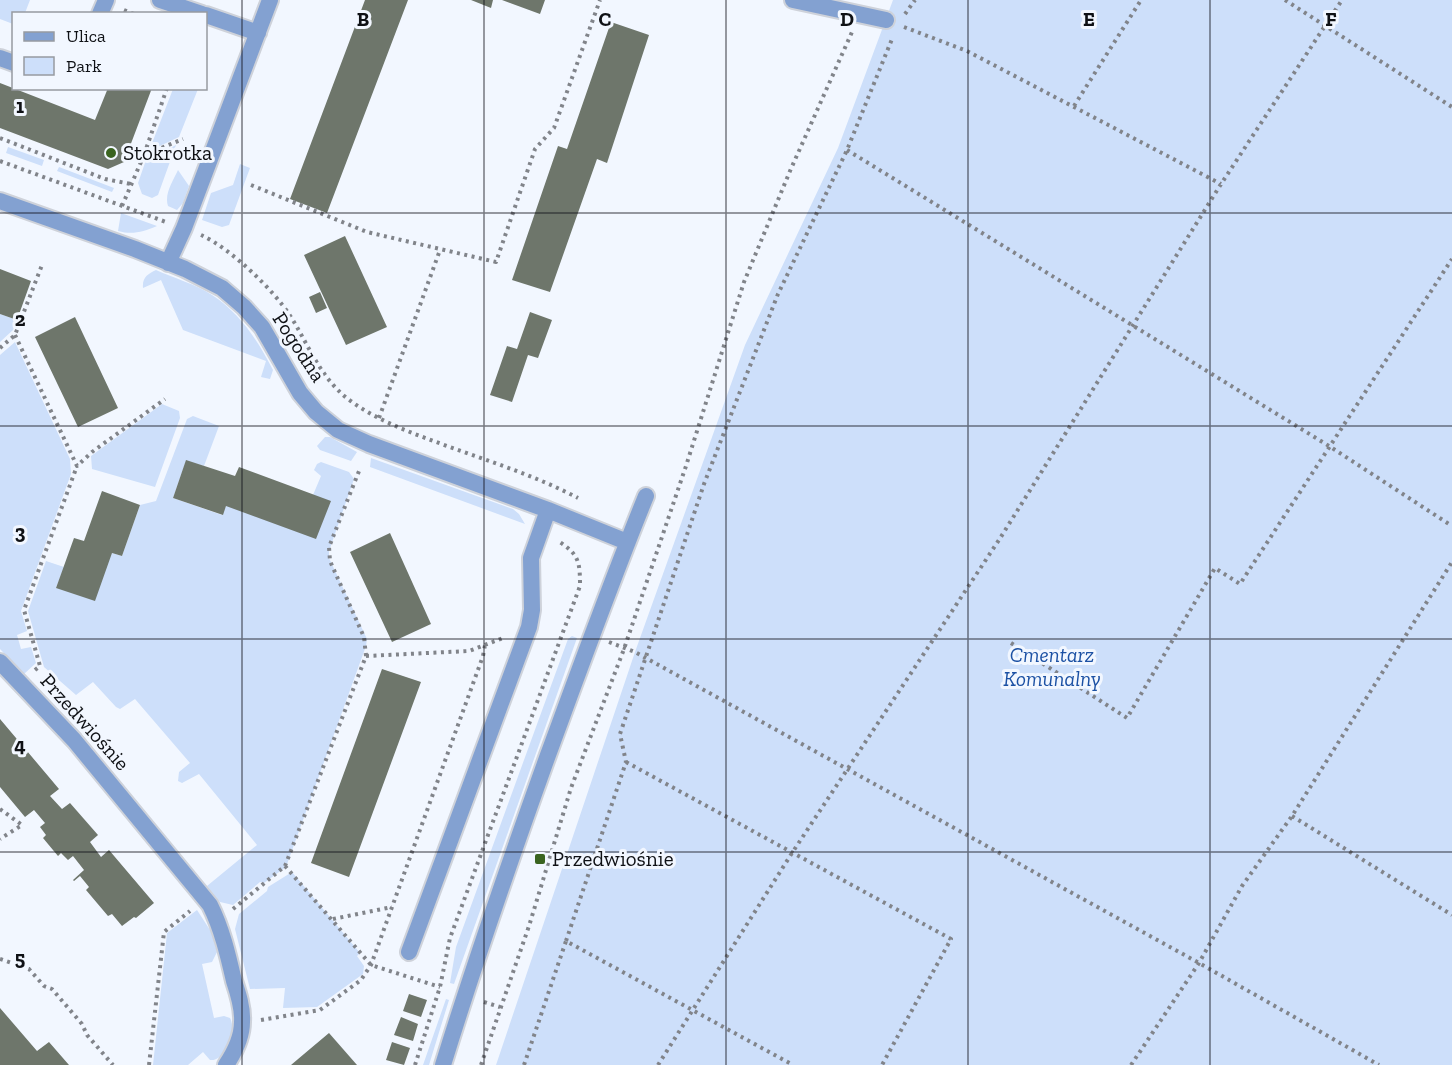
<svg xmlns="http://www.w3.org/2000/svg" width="1452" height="1065" font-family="'Zilla Slab',serif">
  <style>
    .green { fill: #cddffa }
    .building { fill: #6e766b }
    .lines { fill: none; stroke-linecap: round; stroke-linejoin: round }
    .minor-casing { stroke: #ced2da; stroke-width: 20 }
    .path { stroke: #81848a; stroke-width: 4; stroke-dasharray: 3 4.5; stroke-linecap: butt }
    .minor { stroke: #83a1d1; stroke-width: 16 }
    .grid { fill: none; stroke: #0f1115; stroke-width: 1.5; stroke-opacity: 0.55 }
    .poi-dot { fill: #3a6420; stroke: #f2f7ff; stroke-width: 2 }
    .labels { text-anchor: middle; stroke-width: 6; stroke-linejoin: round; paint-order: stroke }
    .poi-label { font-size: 21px; fill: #0f1115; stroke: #f2f7ff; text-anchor: start }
    .street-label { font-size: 21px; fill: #0f1115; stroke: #f2f7ff }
    .park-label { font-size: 21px; font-style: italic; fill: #1c51a4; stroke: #f2f7ff }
    .grid-label { font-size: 20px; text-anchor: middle; font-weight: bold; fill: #0f1115; stroke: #f2f7ff; stroke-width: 6; stroke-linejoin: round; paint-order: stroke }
  </style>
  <rect width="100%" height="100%" fill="#f2f7ff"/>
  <path class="green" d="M 0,0 L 30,0 L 25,13 L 14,14 L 13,24 L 0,19 Z
    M 893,0 L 1452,0 L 1452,1065 L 496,1065 L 635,652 L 745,345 L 838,148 Z
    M 173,89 L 198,89 L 179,137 L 149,151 Z
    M 176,145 L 158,195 L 152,198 L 142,194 L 138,183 L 146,160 Z
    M 8,147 L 44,160 L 42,166 L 6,153 Z
    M 240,164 L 250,168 L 229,225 L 222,227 L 202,220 L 211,193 L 233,185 Z
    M 59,167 L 114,188 L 112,192 L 57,171 Z
    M 178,170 L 189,186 L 183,203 L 177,210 L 168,206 C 164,194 173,181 178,170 Z
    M 121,213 L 157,226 C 143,232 132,235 118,231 Z
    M 156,270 C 174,278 195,284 212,295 C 240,313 258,341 273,370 L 270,379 L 261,377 L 266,361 L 183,330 L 161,280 L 143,288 C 142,277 148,274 156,270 Z
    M 0,314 L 17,320 L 13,330 L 0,342 Z
    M 15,342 L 70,459 L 71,474 L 21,611 L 27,631 L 17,635 L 21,649 L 31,647 L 36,663 L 24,674 L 0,649 L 0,355 Z
    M 162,404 L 179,411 L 180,418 L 155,487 L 92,469 L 91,456 Z
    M 193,416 L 219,426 L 204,466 L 186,461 L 173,498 L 222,515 L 226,506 L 313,495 L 321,476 L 314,470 L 317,464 L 321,462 L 349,472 L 354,479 L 329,551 L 329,558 L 367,639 L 366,646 L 286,867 L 264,883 L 260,882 L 233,905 L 220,902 L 207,886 L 257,845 L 199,774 L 182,783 L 178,781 L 179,772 L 190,763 L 135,699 L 120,709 L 116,707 L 93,682 L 76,695 L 44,667 L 28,611 L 46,561 L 64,567 L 56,588 L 112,553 L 122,556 L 140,505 L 156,501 L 187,419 Z
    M 325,437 L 330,437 L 357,452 L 351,461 L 320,450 L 317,446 Z
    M 371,458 L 513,509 L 519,514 L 525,524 L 370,467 Z
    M 572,636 L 577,638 L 454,984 L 450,983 L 456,947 L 568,639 Z
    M 292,872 L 360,953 L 357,956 L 364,966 L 363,974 L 317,1007 L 283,1008 L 285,988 L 250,989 L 235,929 L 239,914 L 267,891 L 268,887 Z
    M 197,910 L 212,933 L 217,952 L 212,962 L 202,964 L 214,1018 L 224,1016 L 230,1018 C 237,1030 226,1062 210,1060 L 203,1052 L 188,1065 L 153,1065 L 167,933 Z
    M 446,999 L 449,1000 L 429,1065 L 423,1065 Z"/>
  <path class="building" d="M 365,0 L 408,0 L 327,213 L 290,199 Z
    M 471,0 L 493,0 L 491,8 Z
    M 502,0 L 545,0 L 540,14 Z
    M 611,22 L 649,35 L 607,163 L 597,159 L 550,292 L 512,280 L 558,146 L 567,149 Z
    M 0,83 L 95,120 L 108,88 L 152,88 L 124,162 L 108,169 L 0,128 Z
    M 345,236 L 387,327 L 346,345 L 304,255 Z
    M 0,269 L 31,281 L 17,320 L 0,314 Z
    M 320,292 L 327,308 L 316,313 L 309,297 Z
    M 530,312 L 552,320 L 538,358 L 528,355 L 512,402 L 490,395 L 507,346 L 517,349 Z
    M 75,317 L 118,408 L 78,427 L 35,337 Z
    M 186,460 L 235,476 L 239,467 L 331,501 L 316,539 L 226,506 L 223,515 L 173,498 Z
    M 102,491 L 140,505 L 122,556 L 112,553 L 95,601 L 56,588 L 74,538 L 84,541 Z
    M 390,533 L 431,624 L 392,642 L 350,552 Z
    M 382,669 L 421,682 L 349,877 L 311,863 Z
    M 0,719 L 59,789 L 50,796 L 62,809 L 70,803 L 98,835 L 90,842 L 101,857 L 109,850 L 154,903 L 136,918 L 134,917 L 122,926 L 112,914 L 108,916 L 86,890 L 89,887 L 80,876 L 74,881 L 73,880 L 84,870 L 73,856 L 68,860 L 61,853 L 58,856 L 43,838 L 46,835 L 40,827 L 45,823 L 34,810 L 25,817 L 0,787 Z
    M 409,994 L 427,1000 L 421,1017 L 403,1011 Z
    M 0,1008 L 37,1051 L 49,1042 L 69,1065 L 0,1065 Z
    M 401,1017 L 418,1024 L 413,1041 L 394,1035 Z
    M 329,1033 L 357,1065 L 291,1065 L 304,1054 Z
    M 392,1042 L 410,1048 L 404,1065 L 386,1060 Z"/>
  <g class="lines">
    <g class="minor-casing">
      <path id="minor" d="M 160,0 L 202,14
        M 793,0 L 886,20
        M 100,14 L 106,0
        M 206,15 L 258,33
        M 0,58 L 14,63
        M 0,201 L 135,249 L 185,269 L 222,288 L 244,307 L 262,327 L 300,393 L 316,412 L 338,430 L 369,444 L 548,510 L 627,542
        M 168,263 L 184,228 L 270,0
        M 0,662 L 74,740 L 210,905 C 222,929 228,955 234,981 C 238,993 243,1008 242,1022 C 242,1036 234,1053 226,1065
        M 409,952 L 529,627 L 532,610 L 531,558 L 548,510
        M 443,1065 C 475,961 511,858 548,755 C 580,668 611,582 646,496"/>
    </g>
    <path class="path" d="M 1285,0 L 1452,107
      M 124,10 L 134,14
      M 905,14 L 915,0
      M 904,27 L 967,51 L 1221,184
      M 167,88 L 144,155 L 183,139
      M 1074,106 L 1141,0
      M 0,138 L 105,179 L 131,184
      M 847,150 L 1329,446 L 1452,526
      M 0,161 L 166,222
      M 251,185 L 367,232 L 496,262 L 535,149 L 554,128 L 600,0
      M 122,206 L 144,155
      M 201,235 C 230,248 274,290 291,317 C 309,346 320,377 348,399 C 377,421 412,433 447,446 C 491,462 536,476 578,498
      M 15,335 L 77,466 L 92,452 L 165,399
      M 0,348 L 15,335 L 42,265
      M 379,418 L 440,250
      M 609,642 L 635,652 L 1199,963 L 1379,1065
      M 1011,643 L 1127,718 L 1215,568 L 1240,584 L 1452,259
      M 366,656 L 469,651 L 503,638
      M 35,670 L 40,666 L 24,610 L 77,466
      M 626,762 L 951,939 L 882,1065
      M 0,809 L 22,825 L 0,839
      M 1292,816 L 1452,915
      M 285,866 L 371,965 L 440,987
      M 233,909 L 285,866 L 366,656 L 364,637 L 330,561 L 329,547 L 359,471
      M 333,919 L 392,907
      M 566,941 L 626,762 L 620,734 L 704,484 L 778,294 L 847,150 L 892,39
      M 0,959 L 29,969 L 44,986 L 52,989 L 82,1024 L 87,1035 L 113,1065
      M 484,1002 L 500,1007
      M 261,1020 L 320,1010 L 361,980 L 371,965 L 483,656 L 485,645
      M 149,1065 L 164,932 L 190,911
      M 415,1065 L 440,987 L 450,938 L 580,586 C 580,562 579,554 558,541
      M 481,1065 L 529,926 L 571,788 L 624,649 L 686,466 L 744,282 L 790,171 L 852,32
      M 524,1065 L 566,941 L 793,1065
      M 658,1065 L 792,853 L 999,540 L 1221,184 L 1342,0
      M 1131,1065 L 1199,963 L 1242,886 L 1292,816 L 1452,562"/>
    <use href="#minor" class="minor"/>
  </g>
  <path class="grid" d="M 242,0 L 242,1065M 484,0 L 484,1065M 726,0 L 726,1065M 968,0 L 968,1065M 1210,0 L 1210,1065M 0,213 L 1452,213M 0,426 L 1452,426M 0,639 L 1452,639M 0,852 L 1452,852"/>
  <g class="poi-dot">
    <circle cx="111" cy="153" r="6"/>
    <rect x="534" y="853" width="12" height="12" rx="3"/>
  </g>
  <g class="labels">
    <g class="poi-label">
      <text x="123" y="160">Stokrotka</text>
      <text x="552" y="866">Przedwiośnie</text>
    </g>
    <g class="street-label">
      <text transform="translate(299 347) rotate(57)" y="7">Pogodna</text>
      <text transform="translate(85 722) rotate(48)" y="7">Przedwiośnie</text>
    </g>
    <g class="park-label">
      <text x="1052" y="662">Cmentarz<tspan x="1052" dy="24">Komunalny</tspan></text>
    </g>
  </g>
  <g class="grid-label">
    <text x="363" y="26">B</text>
    <text x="605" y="26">C</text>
    <text x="847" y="26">D</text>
    <text x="1089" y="26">E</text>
    <text x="1331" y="26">F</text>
    <text x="20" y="113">1</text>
    <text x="20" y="326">2</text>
    <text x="20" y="539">3</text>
    <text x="20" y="752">4</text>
    <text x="20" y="965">5</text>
  </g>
  <rect x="12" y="12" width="195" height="78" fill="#f2f7ff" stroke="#979ba1" stroke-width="1.5"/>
  <rect x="24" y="32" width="30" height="9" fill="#83a1d1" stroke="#979ba1" stroke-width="1.5"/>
  <text x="66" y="42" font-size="18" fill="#0f1115">Ulica</text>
  <rect x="24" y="57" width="30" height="18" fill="#cddffa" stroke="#979ba1" stroke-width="1.5"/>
  <text x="66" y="72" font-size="18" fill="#0f1115">Park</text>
</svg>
